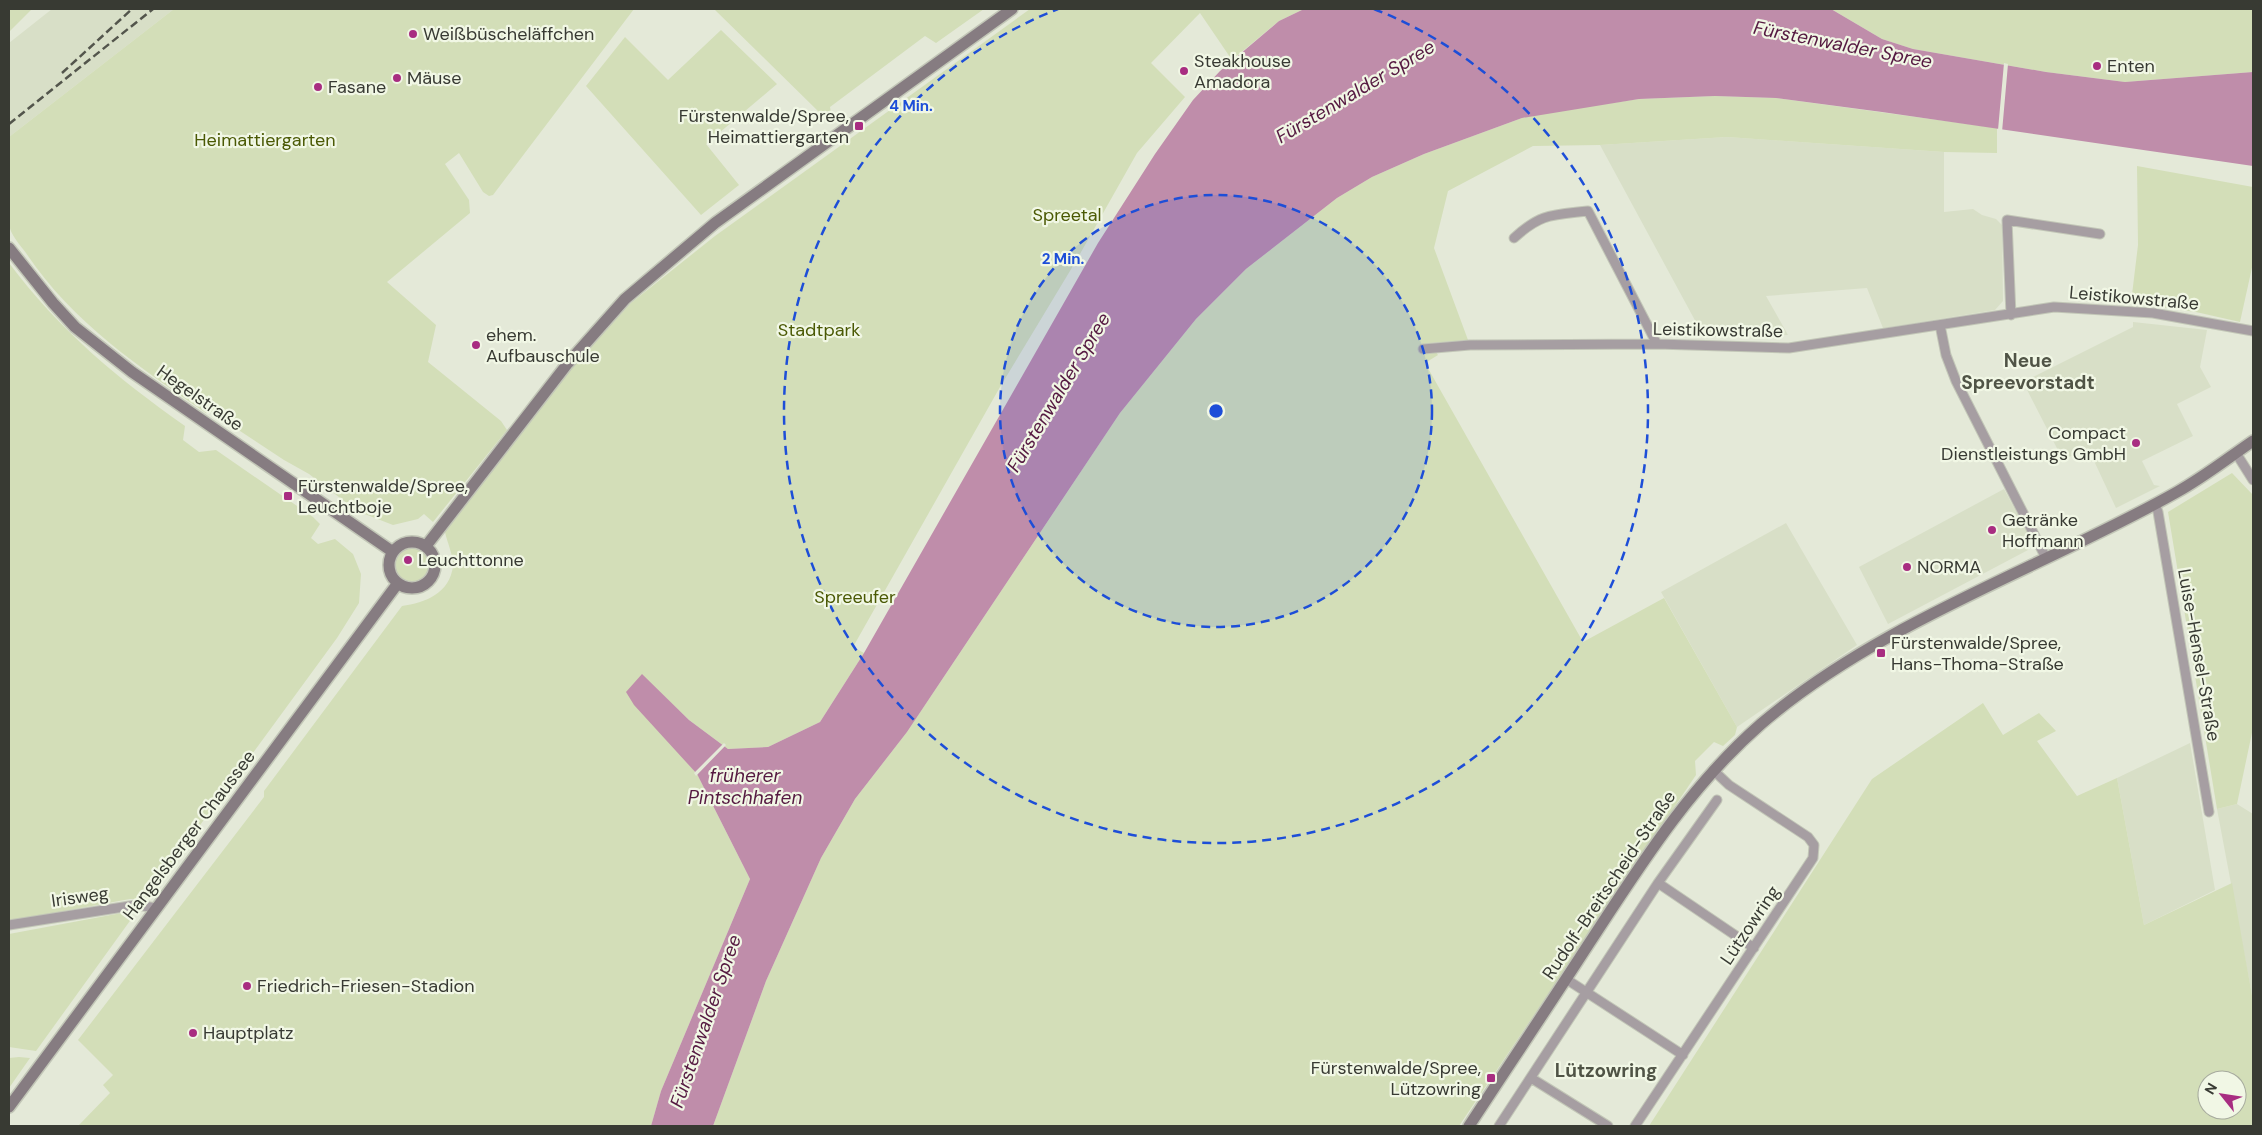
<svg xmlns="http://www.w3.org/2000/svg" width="2262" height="1135" font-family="'DM Sans',sans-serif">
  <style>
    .built { fill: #d8dfc7 }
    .green { fill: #d3deb8; fill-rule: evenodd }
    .water { fill: #bf8daa }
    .pier { fill: #e4e9d8 }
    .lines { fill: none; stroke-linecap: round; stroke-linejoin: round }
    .minor-casing { stroke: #c2c6b7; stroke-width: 11 }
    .secondary-casing { stroke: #c2c6b7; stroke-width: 14 }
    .minor { stroke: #a69ea2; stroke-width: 9 }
    .secondary { stroke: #867c81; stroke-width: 11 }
    .rail { stroke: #53554c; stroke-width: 2.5; stroke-dasharray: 8 4; stroke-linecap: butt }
    .ring { fill: none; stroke: #1d4ed8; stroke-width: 2.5; stroke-dasharray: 9 6 }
    .poi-dot { fill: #a82d81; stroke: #f1f7e5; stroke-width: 2 }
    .labels { text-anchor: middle; stroke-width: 4.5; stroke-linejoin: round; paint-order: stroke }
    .poi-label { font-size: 18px; fill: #383a33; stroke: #f1f7e5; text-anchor: start }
    .park-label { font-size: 18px; fill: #4a5904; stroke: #f1f7e5 }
    .street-label { font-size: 18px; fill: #383a33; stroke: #f1f7e5 }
    .water-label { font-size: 19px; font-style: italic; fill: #551941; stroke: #f1f7e5 }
    .neighbourhood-label { font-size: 19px; font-weight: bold; fill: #505446; stroke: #f1f7e5 }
    .centre { fill: #1d4ed8; stroke: #f1f7e5; stroke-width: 2.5 }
    .ring-label { font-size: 15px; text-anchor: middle; font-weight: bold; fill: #1d4ed8; stroke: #f1f7e5; stroke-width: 4.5; stroke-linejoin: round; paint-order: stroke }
  </style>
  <rect width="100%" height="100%" fill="#e4e9d8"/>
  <path class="built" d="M 52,9 L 174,9 L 9,137 L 9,43 Z
    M 1727,137 L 1944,152 L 1944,212 L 1973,209 L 1982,215 L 1996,219 L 2002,225 L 2003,301 L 1995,310 L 1883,328 L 1867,288 L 1766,296 L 1788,335 L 1704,337 L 1600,145 Z
    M 2133,322 L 2207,330 L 2200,367 L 2211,387 L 2177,404 L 2193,436 L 2142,461 L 2154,485 L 2160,486 L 2116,508 L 2088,448 L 2063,460 L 2023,382 L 2133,327 Z
    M 2004,489 L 2032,541 L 2028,550 L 1888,624 L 1859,567 Z
    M 1786,523 L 1857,645 L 1737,727 L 1661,592 Z
    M 2190,743 L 2215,890 L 2144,925 L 2117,778 Z
    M 2237,804 L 2253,814 L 2253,1001 L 2217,809 Z"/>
  <path class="green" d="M 9,9 L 32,9 L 9,32 Z
    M 174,9 L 634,9 L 493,195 L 489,196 L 483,192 L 459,153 L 445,164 L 469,200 L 470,213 L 387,282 L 436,325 L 428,362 L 501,421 L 507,430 L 433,522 L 424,514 L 418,519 L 393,525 L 357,511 L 309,474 L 284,460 L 237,429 L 219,410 L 206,413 C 139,367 72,322 26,253 C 20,245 10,234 9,224 C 5,199 9,163 9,137 Z
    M 714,9 L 984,9 L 936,43 L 925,36 L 830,107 L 831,113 L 825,116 L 821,114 Z
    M 1030,9 L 1304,9 L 1279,21 L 1232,60 L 1200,13 L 1151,63 L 1185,97 L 1137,153 L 1076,261 L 1000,387 L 853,647 L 864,653 L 820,722 L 768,747 L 728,749 L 689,720 L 642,675 L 627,692 L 697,774 L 750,879 L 661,1091 L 651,1126 L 78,1126 L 110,1093 L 103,1085 L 113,1075 L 78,1040 L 264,797 L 264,791 L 402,606 C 425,603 450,593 453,566 C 454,557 447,542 445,532 L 569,371 L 631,303 L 715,236 Z
    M 1831,9 L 2253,9 L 2253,72 L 2125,82 L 2046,72 L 1913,49 L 1882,39 Z
    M 721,30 L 777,84 L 706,144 L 739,185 L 701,215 L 586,86 L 625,37 L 668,80 Z
    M 1715,96 L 1776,98 L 1997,128 L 1997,153 L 1944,152 L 1727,137 L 1600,145 L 1533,146 L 1448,191 L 1434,248 L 1468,340 L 1429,343 L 1438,355 L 1425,363 L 1583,642 L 1664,598 L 1737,727 L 1735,735 L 1723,746 L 1714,742 L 1695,761 L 1696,775 L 1459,1126 L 713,1126 L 766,981 L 821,858 L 855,799 L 907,732 L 1120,413 L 1196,319 L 1246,269 L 1337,198 L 1372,177 L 1424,154 L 1522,118 L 1563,110 L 1639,99 Z
    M 2137,166 L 2253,187 L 2253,263 L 2240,322 L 2196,312 L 2131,303 L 2138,245 Z
    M 9,263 C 59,330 117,378 185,426 L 183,440 L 199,452 L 216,450 L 313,517 L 320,524 L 311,538 L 318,544 L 335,539 L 353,554 L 361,574 L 359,603 L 337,638 L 146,899 L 130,899 L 9,921 Z
    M 2232,473 L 2253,495 L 2253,728 L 2237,804 L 2217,809 L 2168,512 Z
    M395 565a18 18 0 1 1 36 0a18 18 0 1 1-36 0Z
    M 1983,703 L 2003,735 L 2039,713 L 2056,731 L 2037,741 L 2077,796 L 2117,778 L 2144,925 L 2232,883 L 2253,1001 L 2253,1126 L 1649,1126 L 1872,779 ZM 2207,1080 L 2237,1080 L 2237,1110 L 2207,1110 Z
    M 127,912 L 132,918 L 36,1051 L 9,1047 L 9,934 Z
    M 19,1057 L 30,1058 L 9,1088 L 9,1058 Z"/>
  <path class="water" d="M 1304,9 L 1831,9 L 1882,39 L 1913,49 L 2046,72 L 2125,82 L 2253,72 L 2253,166 L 1882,112 L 1776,98 L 1715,96 L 1639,99 L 1522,118 L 1424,154 L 1372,177 L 1337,198 L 1246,269 L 1196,319 L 1120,413 L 907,732 L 855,799 L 821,858 L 766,981 L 713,1126 L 651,1126 L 661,1091 L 750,879 L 697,774 L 634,705 L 626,692 L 642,674 L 689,720 L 728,749 L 768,747 L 820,722 L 864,653 L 1098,243 L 1155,154 L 1193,100 L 1220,71 L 1279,21 Z"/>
  <path class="pier" d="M 2004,63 L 2008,64 L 2002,132 L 1998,130 Z
    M 724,743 L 726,745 L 696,776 L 694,773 Z"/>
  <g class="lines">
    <g class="minor-casing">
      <path id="minor" d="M 1514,238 C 1541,213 1553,215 1588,211 L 1657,344
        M 2011,315 L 2007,220 L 2100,234
        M 1940,325 L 1946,355 L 1956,381 L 2046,558
        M 1423,349 L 1470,345 L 1657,344 L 1789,348 L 2054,307 L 2153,313 L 2253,331
        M 2236,453 L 2253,480
        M 2155,504 L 2158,512 L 2209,812
        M 1658,883 L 1754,948
        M 9,925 L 136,905 L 157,908
        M 1566,979 L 1683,1055
        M 1531,1078 L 1608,1126
        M 1499,1126 L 1658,883 L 1717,800
        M 1635,1126 L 1813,858 L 1814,845 L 1808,837 L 1729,785 L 1713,770"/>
    </g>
    <g class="secondary-casing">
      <path id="secondary" d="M 9,248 L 53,303 L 75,327 L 132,372 L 393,552
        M389 565a23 23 0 1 1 46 0a23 23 0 1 1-46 0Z
        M 426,546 L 568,363 L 625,299 L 715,223 L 1012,9
        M 9,1107 L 398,583
        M 1469,1126 C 1509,1065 1550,1004 1590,942 C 1641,864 1690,786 1761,724 C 1881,621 2041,569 2177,492 C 2204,477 2228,458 2253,441"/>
    </g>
    <use href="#minor" class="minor"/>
    <use href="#secondary" class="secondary"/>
    <path class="rail" d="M 62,73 L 132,9
      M 9,124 L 153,9"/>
  </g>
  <circle cx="1216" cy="411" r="216" fill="#1d4ed8" fill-opacity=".12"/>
  <g class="ring">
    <circle cx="1216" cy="411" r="216"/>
    <path d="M1374 9A432 432 0 1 1 1058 9"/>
  </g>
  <g class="poi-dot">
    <circle cx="413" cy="34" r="5"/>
    <circle cx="2097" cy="66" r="5"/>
    <circle cx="1184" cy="71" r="5"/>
    <circle cx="397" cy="78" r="5"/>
    <circle cx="318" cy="87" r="5"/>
    <rect x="854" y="121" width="10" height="10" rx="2.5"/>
    <circle cx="476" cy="345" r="5"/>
    <circle cx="2136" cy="443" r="5"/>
    <rect x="283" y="491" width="10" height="10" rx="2.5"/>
    <circle cx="1992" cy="530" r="5"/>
    <circle cx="408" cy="560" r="5"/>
    <circle cx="1907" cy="567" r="5"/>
    <rect x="1876" y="648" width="10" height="10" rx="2.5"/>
    <circle cx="247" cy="986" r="5"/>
    <circle cx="193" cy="1033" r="5"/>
    <rect x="1486" y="1073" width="10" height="10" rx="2.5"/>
  </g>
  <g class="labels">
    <g class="poi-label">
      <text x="423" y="40">Weißbüscheläffchen</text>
      <text x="1194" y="67">Steakhouse<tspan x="1194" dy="21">Amadora</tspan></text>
      <text x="2107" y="72">Enten</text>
      <text x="407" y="84">Mäuse</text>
      <text x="328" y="93">Fasane</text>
      <text x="849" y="122" text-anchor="end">Fürstenwalde/Spree,<tspan x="849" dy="21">Heimattiergarten</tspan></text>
      <text x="486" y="341">ehem.<tspan x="486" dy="21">Aufbauschule</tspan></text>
      <text x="2126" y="439" text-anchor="end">Compact<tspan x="2126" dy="21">Dienstleistungs GmbH</tspan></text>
      <text x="298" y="492">Fürstenwalde/Spree,<tspan x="298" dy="21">Leuchtboje</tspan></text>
      <text x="2002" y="526">Getränke<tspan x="2002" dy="21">Hoffmann</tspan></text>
      <text x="418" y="566">Leuchttonne</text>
      <text x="1917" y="573">NORMA</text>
      <text x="1891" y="649">Fürstenwalde/Spree,<tspan x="1891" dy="21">Hans-Thoma-Straße</tspan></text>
      <text x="257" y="992">Friedrich-Friesen-Stadion</text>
      <text x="203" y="1039">Hauptplatz</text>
      <text x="1481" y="1074" text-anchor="end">Fürstenwalde/Spree,<tspan x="1481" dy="21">Lützowring</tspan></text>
    </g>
    <g class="park-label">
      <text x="265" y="146">Heimattiergarten</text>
      <text x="1067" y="221">Spreetal</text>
      <text x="819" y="336">Stadtpark</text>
      <text x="855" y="603">Spreeufer</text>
    </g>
    <g class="street-label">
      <text transform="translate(2134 298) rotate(5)" y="6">Leistikowstraße</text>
      <text transform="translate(1718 330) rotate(1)" y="6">Leistikowstraße</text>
      <text transform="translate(200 398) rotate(35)" y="6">Hegelstraße</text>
      <text transform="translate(2199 655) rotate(80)" y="6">Luise-Hensel-Straße</text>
      <text transform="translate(189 835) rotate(-53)" y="6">Hangelsberger Chaussee</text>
      <text transform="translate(1609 885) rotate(-56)" y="6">Rudolf-Breitscheid-Straße</text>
      <text transform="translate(80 897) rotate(-8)" y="6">Irisweg</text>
      <text transform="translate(1750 925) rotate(-56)" y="6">Lützowring</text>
    </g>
    <g class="water-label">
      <text transform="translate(1843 44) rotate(11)" y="7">Fürstenwalder Spree</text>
      <text transform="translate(1355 91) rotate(-31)" y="7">Fürstenwalder Spree</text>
      <text transform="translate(1058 392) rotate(-59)" y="7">Fürstenwalder Spree</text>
      <text x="745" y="782">früherer<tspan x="745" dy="22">Pintschhafen</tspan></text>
      <text transform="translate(705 1021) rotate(-71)" y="7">Fürstenwalder Spree</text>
    </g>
    <g class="neighbourhood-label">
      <text x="2028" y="367">Neue<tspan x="2028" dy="22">Spreevorstadt</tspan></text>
      <text x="1606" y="1077">Lützowring</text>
    </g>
  </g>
  <circle cx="1216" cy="411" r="8" class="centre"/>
  <g class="ring-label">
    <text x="911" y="111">4 Min.</text>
    <text x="1063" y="264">2 Min.</text>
  </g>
  <rect width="2262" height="1135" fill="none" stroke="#383a33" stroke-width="20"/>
  <g transform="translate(2222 1095) rotate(300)"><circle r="24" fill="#f1f7e5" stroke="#a7ab9e"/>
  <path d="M0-4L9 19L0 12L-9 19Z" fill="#a82d81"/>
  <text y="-8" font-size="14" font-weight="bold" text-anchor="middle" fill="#383a33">N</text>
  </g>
</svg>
